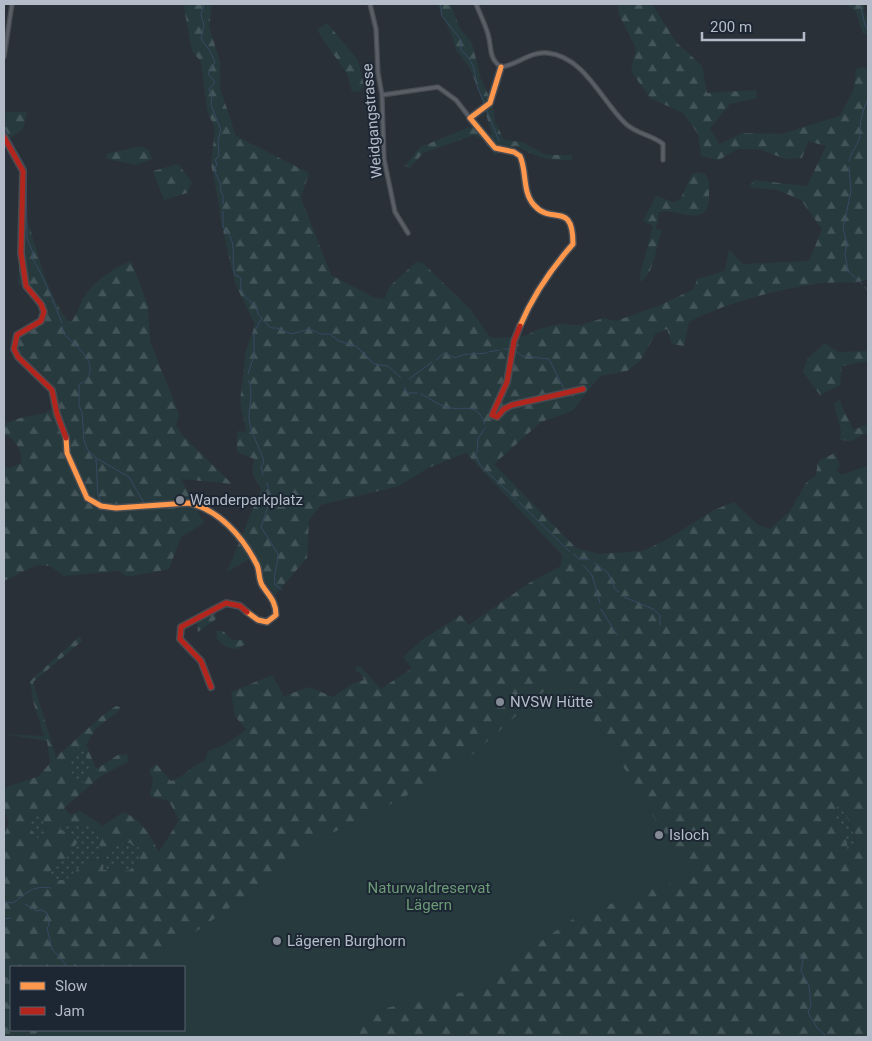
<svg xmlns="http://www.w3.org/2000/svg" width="872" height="1041" font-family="Roboto,sans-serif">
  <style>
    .grass { fill: url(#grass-dots) }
    .forest { fill: url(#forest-firs); fill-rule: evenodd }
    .park { fill: #273a3e }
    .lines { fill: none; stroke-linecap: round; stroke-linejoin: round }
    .stream { stroke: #384963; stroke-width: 1 }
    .street-casing { stroke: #484c53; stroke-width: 5.5 }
    .slow-casing { stroke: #484c53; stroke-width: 8 }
    .jam-casing { stroke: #484c53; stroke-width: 8 }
    .street { stroke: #5a5e66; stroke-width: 3 }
    .slow { stroke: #ff974d; stroke-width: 5 }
    .jam { stroke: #b3261e; stroke-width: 5 }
    .poi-dot { fill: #848b96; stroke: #1d2633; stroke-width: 2 }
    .labels { text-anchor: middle; stroke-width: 4; stroke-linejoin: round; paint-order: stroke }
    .street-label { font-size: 15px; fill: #b4bcc9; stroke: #1d2633 }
    .poi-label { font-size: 15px; fill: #b4bcc9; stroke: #1d2633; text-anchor: start }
    .park-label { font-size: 15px; fill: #6b9a76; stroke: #1d2633 }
  </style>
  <defs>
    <pattern id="grass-dots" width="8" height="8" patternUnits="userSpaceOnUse" patternTransform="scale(1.25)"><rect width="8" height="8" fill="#273a3e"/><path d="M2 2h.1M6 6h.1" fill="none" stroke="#445559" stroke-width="1.8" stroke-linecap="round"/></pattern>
    <pattern id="forest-firs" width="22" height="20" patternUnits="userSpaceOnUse" patternTransform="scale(1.25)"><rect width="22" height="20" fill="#273a3e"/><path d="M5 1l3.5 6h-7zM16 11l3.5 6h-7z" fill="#445559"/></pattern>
  </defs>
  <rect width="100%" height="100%" fill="#2a3038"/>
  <path class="grass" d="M 83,745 L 90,770 L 83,783 L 78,784 L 67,764 L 73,758 L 79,746 Z
    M 838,804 L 842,805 C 849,830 860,829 850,857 L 846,854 L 835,815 Z
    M 35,815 L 42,817 L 47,836 L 38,839 L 28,825 Z
    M 85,823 L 98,834 L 101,857 L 99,860 L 86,861 L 66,880 L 55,880 L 47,874 L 69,855 L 77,838 L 60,829 L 63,825 Z
    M 114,843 L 145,844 L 136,865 L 128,872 L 120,868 L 119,859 L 115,870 L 103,870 L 105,856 Z"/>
  <path class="forest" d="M 186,4 L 212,4 L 209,26 L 220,62 L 220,88 L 236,136 L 309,173 L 301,198 L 331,275 L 373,297 L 384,299 L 390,286 L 416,262 L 423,263 L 470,309 L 491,338 L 525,336 L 539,329 L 559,324 L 580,325 L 604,318 L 616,321 L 658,306 L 694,289 L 697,279 L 725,271 L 729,250 L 743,264 L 809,261 L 822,229 L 801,200 L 777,190 L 749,187 L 754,180 L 807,186 L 826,146 L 808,141 L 802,158 L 786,159 L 758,149 L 737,149 L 719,160 L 701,156 L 698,134 L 683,113 L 650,98 L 631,71 L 636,48 L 619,15 L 617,4 L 652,4 L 676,42 L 702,66 L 707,93 L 756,90 L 757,98 L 730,104 L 710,128 L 719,144 L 743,133 L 781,134 L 840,116 L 854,89 L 856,69 L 868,67 L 868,279 C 854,285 838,281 823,283 C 782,288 725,303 689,322 L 684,346 L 672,344 L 667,329 L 656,333 L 640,361 L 627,371 L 600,376 L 572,411 L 541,422 L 494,464 L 576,548 L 599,554 L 643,551 L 666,540 L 714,510 L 734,502 L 757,524 L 770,529 L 790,511 L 806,483 L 816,475 L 818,461 L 835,453 L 840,465 L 836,471 L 842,475 L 867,466 L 868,463 L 868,1037 L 4,1037 L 4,836 L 9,822 L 4,811 L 4,788 L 39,776 L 50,763 L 47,741 L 4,734 L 44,736 L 33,701 L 30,681 L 80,636 L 82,641 L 33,682 L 56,757 L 103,715 L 116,706 L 120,707 L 119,711 L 96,728 L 86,745 L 96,768 L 98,768 L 118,755 L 127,754 L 129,761 L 101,776 L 64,808 L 71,815 L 80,811 L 103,826 L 123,812 C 142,819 150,836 159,852 L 179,820 L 169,801 L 150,796 L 153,780 L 149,770 L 156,764 L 171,781 C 188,775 189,766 205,761 L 208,751 L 224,745 L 246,730 L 235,716 L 231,692 L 272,675 L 284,696 L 309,687 L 333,697 L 352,684 L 364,680 L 361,674 L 356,671 L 356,667 L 360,666 L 381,689 L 412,668 L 403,657 L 422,640 L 461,615 L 469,625 L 529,583 L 561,566 L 562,555 L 466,453 L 428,468 L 399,486 L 321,505 L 309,520 L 307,558 L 275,595 L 249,559 L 227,572 L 261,489 L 252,472 L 254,459 L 237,452 L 237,431 L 246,432 L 240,401 L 246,351 L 255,325 L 235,283 L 219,213 L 220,209 L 211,164 L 215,129 L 207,110 L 201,62 L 192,51 L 184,8 ZM 79,746 L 83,746 L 90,770 L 83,782 L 78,784 L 67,764 L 74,758 ZM 838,804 L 842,805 C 850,831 861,827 850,857 L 846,854 C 851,840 841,827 835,815 ZM 35,815 L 42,817 L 47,835 L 38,839 L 28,825 ZM 85,823 L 98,834 L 101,857 L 99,860 L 86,861 L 66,880 L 55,880 L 47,874 L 69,855 L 77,843 L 77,838 L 60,829 L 63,825 ZM 114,843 L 130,843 L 136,848 L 145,844 L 136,865 L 128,871 L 120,868 L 119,858 L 114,861 L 114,870 L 103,870 L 105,856 L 113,852 ZM 11,967 L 184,967 L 184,1030 L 11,1030 Z
    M 437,4 L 450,4 L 460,28 L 472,43 L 481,79 L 493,105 L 495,121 L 504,140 L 522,142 L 546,155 L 572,155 L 572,160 C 547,161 537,157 516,146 L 495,155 L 482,139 L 474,135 L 423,153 L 410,168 L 405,166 L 420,147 L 470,127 L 492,135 L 480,93 L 469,67 L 456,50 L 453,38 Z
    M 846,4 L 864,4 L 864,12 L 868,20 L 868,36 L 863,33 L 856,12 Z
    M 327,23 L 358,60 L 364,86 L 360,91 L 352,92 L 347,74 L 317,30 Z
    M 8,112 L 27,112 L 23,129 L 10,138 L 4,127 L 4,114 Z
    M 141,146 L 149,150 L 152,159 L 136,165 L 107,159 L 106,154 Z
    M 178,164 L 192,182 L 187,193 L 164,200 L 153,171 Z
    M 699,172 L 705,174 C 710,181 709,188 709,197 C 708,231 676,207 659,212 L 656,229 L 662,230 C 656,244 654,275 641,281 L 640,275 L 653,226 L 643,221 L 656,196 L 673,202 L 680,200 L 692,174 Z
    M 25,213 C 37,248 45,291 68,321 L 72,321 C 77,314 80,304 84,297 C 95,280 114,268 131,261 L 148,306 L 150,341 L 179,414 L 176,426 L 183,436 L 232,484 L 181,479 L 204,523 L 181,537 L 169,569 L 127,577 L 119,571 L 64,576 L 50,566 L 36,565 L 4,581 L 4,466 L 9,468 L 22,463 C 20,450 18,440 4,435 L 4,424 L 20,418 L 45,413 L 58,405 C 55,373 31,371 16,347 C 19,331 26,327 39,320 L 43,310 C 37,301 31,285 18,284 L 23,214 Z
    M 825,343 L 838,352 L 868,351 L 868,361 L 842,366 L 840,385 L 820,395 L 803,372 L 807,359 Z
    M 840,400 C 843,412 849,418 853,430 L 868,424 L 868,432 L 851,441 L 840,440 L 841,431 L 834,403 Z
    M 216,611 L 216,619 L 198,632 L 196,621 Z
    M 216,631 L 223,631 L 232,640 L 243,640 L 245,644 L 238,649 L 226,647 L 217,639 Z"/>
  <path class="park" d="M 556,671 L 601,730 L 688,873 L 676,881 L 579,915 L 468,991 L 371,1011 L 357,1037 L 29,1037 L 42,1030 L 184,1030 L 184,967 L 146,967 L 263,884 L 318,840 L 399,800 L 465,761 L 550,686 Z"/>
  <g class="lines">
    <path class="stream" d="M 204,4 L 201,15 L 204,25 L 201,39 L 210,51 L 215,62 L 208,74 L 215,82 L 209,89 L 212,96 L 211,105 L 221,130 L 218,140 L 219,156 L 215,160 L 217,164 L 214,170 L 221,185 L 220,189 L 223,196 L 223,204
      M 440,4 L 442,16 L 461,40 L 461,50 C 477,65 473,71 478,89 C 480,94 483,99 485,105
      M 860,4 L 865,25 L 868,30
      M 868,81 L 868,83
      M 487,111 L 499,141
      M 4,129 L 26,168 L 27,238 L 33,253 L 32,258 C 44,277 53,301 62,323
      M 849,161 C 851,151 859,144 860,135 C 860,121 862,112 868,99
      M 849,167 L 851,191 L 843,229 L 847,243 L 845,255 L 848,271 L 862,284
      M 223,211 L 223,227 C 239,243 230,255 235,275 L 241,278 C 239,292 245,298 256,306 L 258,314 L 262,318 L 256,329
      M 865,287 L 868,291
      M 263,320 L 271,328 L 277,328 L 291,334 L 309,329 L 321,334 L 330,334 L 339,341 L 356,346 L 374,364 L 388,366 L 401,378
      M 62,327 L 64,334 C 74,345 99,361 87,379 C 84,383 82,382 79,385 L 79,405 L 82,413 L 84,440 L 87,449 L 96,458 L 129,477 L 145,505
      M 504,349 L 510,349
      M 514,350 L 522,356 L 549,359 L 565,391
      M 489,352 L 499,350
      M 436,360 L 444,353 L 455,358 C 467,352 475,355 487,353
      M 248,374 L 254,356 L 254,332
      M 409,379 L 432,362
      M 248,380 C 254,389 249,406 249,418 C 250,433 260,447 264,462 L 261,467 L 263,475
      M 404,387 L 407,393 L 417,393
      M 421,394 C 430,398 436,404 446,407 C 462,412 477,400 485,424
      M 477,453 L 478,439 L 485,428
      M 475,455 L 480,465 L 516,499
      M 96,459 L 98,495 L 102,504
      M 267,483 L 271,497 L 261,527 L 278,554 C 278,565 273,573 275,585 L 282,590
      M 519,502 L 570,552
      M 574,554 L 579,559 L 589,559
      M 594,563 L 608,573 L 615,589 L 619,592
      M 583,565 L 592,575 L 600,603
      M 624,597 L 653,609 L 660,615 L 660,625
      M 601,609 L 617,635
      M 4,902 L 13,903 C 27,893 32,885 51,888
      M 25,904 L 37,911 L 41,910 L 47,913 L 49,925 L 47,928 L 52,949 L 68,967
      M 4,919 L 11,918
      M 800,954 L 803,960 L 801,971 L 809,986 L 811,1005 L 808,1013 L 818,1029 L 825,1035"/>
    <g class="street-casing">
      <path id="street" d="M 370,4 L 376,29 L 378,73 L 382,95 L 384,159 L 395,212 L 408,233
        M 476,4 C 480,14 485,24 488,34 C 492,47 488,58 501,67 C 518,65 529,51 548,53 C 585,57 602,102 626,124 C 637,134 652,135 663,144 L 663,160
        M 4,57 L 12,4
        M 382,95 L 438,87 L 456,100 L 470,118"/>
    </g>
    <g class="slow-casing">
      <path id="slow" d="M 501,67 L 490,103 L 470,118 L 495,148 L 514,152 L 520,156 C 527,171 522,192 534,205 C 552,226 573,200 573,244 C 551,269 533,295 520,326
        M 66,438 L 67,453 L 87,498 L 101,506 L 116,508 L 189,503 C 219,510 242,536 256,563 C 260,569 258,578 262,585 C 269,596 276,601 276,615 L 267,622 L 258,620 L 247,612"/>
    </g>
    <g class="jam-casing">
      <path id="jam" d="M 4,137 L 23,171 L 21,253 L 26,286 L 41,304 L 44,312 L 41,321 L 17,335 L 14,349 L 18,357 L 52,390 L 57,414 L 66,438
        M 520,326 L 514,341 L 507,382 L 492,415 L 497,417 L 504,409 L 512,405 L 583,389
        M 211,687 L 201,661 L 180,639 L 181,627 L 226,603 L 240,606 L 247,612"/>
    </g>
    <use href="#street" class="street"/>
    <use href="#slow" class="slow"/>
    <use href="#jam" class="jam"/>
  </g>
  <g class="poi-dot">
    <circle cx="180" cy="500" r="5"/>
    <circle cx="500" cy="702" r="5"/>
    <circle cx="659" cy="835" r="5"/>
    <circle cx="277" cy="941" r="5"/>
  </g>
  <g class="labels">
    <g class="street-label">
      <text transform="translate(372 121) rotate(-95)" y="5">Weidgangstrasse</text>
    </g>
    <g class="poi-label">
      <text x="190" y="505">Wanderparkplatz</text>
      <text x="510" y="707">NVSW Hütte</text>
      <text x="669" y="840">Isloch</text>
      <text x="287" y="946">Lägeren Burghorn</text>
    </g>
    <g class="park-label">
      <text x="429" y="893">Naturwaldreservat<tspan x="429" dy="17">Lägern</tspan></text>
    </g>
  </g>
  <rect width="872" height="1041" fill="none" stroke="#b4bcc9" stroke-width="10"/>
  <rect x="10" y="966" width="175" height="65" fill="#1d2633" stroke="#59626f"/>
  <rect x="20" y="982" width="25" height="8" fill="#ff974d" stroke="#59626f"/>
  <text x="55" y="991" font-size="15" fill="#b4bcc9">Slow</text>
  <rect x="20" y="1007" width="25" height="8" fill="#b3261e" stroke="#59626f"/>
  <text x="55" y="1016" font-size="15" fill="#b4bcc9">Jam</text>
  <path d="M702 32v8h102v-8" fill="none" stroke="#b4bcc9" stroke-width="2.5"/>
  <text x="710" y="32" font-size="15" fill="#b4bcc9" stroke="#1d2633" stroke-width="4" paint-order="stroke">200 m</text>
</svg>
